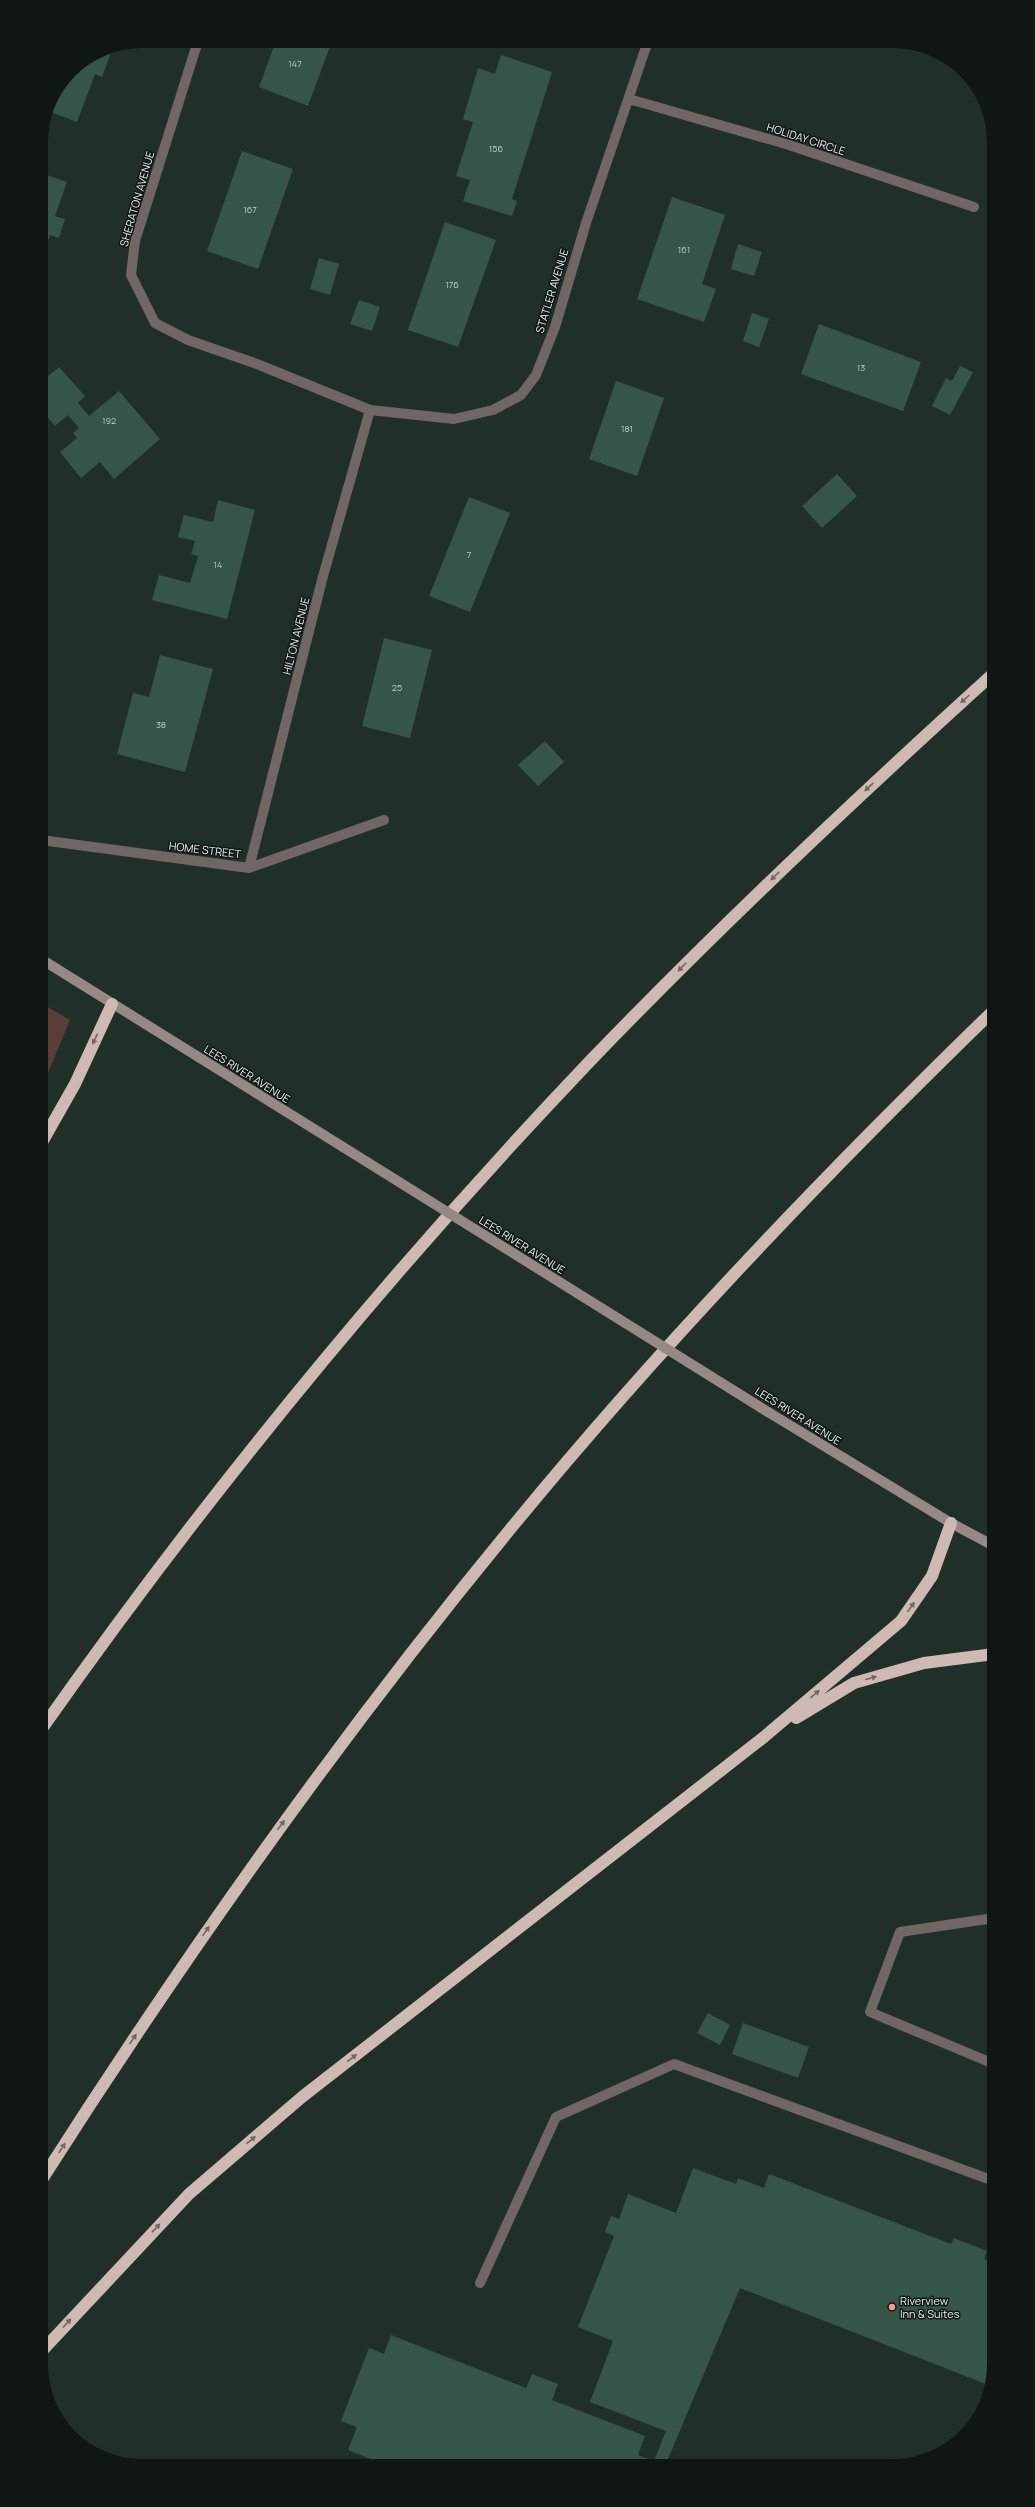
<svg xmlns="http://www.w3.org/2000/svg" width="1035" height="2507" font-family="Manrope,sans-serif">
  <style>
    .green { fill: #5a3d37 }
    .building { fill: #355646 }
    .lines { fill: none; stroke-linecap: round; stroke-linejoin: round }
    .service { stroke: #706765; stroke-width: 10 }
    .minor { stroke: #706765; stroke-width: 10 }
    .secondary { stroke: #968885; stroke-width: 10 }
    .motorway { stroke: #cfb9b4; stroke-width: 12 }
    .secondary-bridge { stroke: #968885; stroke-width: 10 }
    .oneway { fill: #6f6864 }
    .poi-dot { fill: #f49d8c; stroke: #0f1613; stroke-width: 1.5 }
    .labels { text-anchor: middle; stroke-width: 3; stroke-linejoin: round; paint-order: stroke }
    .number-label { font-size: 9px; fill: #bdccc4 }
    .street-label { font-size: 11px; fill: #eaf4ee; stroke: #0f1613 }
    .poi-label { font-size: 11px; fill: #eaf4ee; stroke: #0f1613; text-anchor: start }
  </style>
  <rect width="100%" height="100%" fill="#203028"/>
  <path class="green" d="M 41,1003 L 70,1020 L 41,1090 Z"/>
  <path class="building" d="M 276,41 L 332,41 L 308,106 L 259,87 Z
    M 113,47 L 102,77 L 95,74 L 77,122 L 48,111 L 51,97 L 71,70 L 104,49 Z
    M 501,55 L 552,72 L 512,199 L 517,201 L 512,216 L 463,201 L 470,180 L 456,176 L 473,122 L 463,119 L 478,68 L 495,74 Z
    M 242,151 L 293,169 L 258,269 L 207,251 Z
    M 41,173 L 67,182 L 55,216 L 65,219 L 59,238 L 50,235 L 41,259 Z
    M 672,197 L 725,215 L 702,284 L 716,289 L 704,322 L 637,299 Z
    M 445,222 L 496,240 L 458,347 L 408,330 Z
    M 738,244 L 762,252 L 754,276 L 731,269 Z
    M 319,258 L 339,264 L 330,295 L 310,289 Z
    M 359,300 L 380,307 L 372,331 L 350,324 Z
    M 752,313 L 769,319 L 759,347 L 743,341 Z
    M 819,324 L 921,362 L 903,411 L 801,374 Z
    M 960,366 L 973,372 L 950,415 L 932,406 L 946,378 L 952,381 Z
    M 59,367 L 85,396 L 78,403 L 89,416 L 119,391 L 160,439 L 114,479 L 100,462 L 81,478 L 60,452 L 77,438 L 73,433 L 79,428 L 68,415 L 55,426 L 41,410 L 41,382 Z
    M 616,381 L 664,398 L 637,476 L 589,459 Z
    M 837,474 L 857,496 L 822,528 L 802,506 Z
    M 469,497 L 510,513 L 470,612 L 429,596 Z
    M 218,500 L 255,510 L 227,619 L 152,600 L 159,575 L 190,583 L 198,556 L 191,554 L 195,541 L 178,537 L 184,515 L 213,522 Z
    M 384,638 L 432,650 L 410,738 L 362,726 Z
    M 41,639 L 44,640 L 42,652 L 41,652 Z
    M 160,655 L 213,669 L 185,772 L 117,754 L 133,693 L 149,697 Z
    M 545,741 L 564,762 L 538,786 L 518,765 Z
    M 708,2013 L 730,2025 L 720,2045 L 697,2033 Z
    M 743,2023 L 809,2047 L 798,2078 L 732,2054 Z
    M 693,2168 L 736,2184 L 738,2178 L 764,2188 L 769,2174 L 951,2244 L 954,2238 L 987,2251 L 984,2259 L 994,2263 L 994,2365 L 991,2386 L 740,2288 L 665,2466 L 389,2466 L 348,2450 L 357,2427 L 341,2421 L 369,2348 L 384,2354 L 391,2335 L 526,2388 L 532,2374 L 558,2384 L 552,2400 L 645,2436 L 638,2455 L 654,2461 L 666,2431 L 590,2402 L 613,2341 L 578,2327 L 614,2236 L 605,2232 L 611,2216 L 619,2219 L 628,2194 L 676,2213 Z"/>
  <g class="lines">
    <path class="service" d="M 994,2064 L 870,2012 L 900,1932 L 994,1918
      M 480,2283 L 556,2117 L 674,2064 L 994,2181"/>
    <path class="minor" d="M 198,41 L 135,241 L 131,275 L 155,323 L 188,340 L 257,364 L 370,410 L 454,419 L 493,410 L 521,395 L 536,375 L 555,327 L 586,223 L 648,41
      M 629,99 L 786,144 L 974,207
      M 41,840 L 249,868 L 384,820
      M 249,868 L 322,580 L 370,410"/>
    <path class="secondary" d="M 41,959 L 343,1147
      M 768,1412 L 951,1523 L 994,1546"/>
    <path class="motorway" d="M 41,1144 L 75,1084 L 112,1004
      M 796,1718 L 854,1683 L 924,1663 L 994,1654
      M 41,1730 C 207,1494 392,1269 591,1060 C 720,926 856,798 994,673
      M 41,2181 C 187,1952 344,1730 517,1521 C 665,1341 827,1172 994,1010
      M 41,2352 L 189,2194 L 302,2097 L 764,1737 L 901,1621 L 932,1576 L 951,1523"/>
    <path class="secondary-bridge" d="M 343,1147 L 768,1412"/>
  </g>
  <defs><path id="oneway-solid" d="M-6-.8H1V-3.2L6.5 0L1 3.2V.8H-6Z"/></defs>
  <g class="oneway">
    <use href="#oneway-solid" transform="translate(965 699) rotate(138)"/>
    <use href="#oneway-solid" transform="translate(869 787) rotate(137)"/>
    <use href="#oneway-solid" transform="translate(775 876) rotate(136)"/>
    <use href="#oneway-solid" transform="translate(682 967) rotate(134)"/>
    <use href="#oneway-solid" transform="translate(95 1039) rotate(115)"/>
    <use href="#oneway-solid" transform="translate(911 1607) rotate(-54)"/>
    <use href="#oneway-solid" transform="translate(871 1678) rotate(-16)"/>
    <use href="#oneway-solid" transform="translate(815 1694) rotate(-40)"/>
    <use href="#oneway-solid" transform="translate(281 1825) rotate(-54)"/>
    <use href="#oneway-solid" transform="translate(206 1931) rotate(-55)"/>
    <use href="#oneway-solid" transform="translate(133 2039) rotate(-56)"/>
    <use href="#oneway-solid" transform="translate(352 2058) rotate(-38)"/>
    <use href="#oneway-solid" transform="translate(251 2140) rotate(-40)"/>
    <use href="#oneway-solid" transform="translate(62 2148) rotate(-57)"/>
    <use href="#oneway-solid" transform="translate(156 2228) rotate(-47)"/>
    <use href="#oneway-solid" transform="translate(67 2323) rotate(-48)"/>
  </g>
  <circle class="poi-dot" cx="892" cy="2307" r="4"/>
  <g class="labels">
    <g class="number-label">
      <text x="295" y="67">147</text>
      <text x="496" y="152">156</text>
      <text x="250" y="213">167</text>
      <text x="684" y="253">161</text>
      <text x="452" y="288">176</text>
      <text x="861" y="371">13</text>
      <text x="109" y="424">192</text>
      <text x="627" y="432">181</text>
      <text x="469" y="558">7</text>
      <text x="218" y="568">14</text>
      <text x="397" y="691">25</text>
      <text x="161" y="728">38</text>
    </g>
    <g class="street-label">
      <text transform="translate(806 139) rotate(18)" y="4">HOLIDAY CIRCLE</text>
      <text transform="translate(137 199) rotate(-74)" y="4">SHERATON AVENUE</text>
      <text transform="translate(552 291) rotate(-73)" y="4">STATLER AVENUE</text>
      <text transform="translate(296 636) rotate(-76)" y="4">HILTON AVENUE</text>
      <text transform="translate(205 850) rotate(7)" y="4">HOME STREET</text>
      <text transform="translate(247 1074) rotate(32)" y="4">LEES RIVER AVENUE</text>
      <text transform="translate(522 1245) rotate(32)" y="4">LEES RIVER AVENUE</text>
      <text transform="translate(798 1416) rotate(32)" y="4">LEES RIVER AVENUE</text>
    </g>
    <g class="poi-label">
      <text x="900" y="2305">Riverview<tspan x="900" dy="13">Inn &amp; Suites</tspan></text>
    </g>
  </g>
  <path d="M0 0H1035V2507H0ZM142 48H893A94 94 0 0 1 987 142V2365A94 94 0 0 1 893 2459H142A94 94 0 0 1 48 2365V142A94 94 0 0 1 142 48Z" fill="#0f1613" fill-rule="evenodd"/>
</svg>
